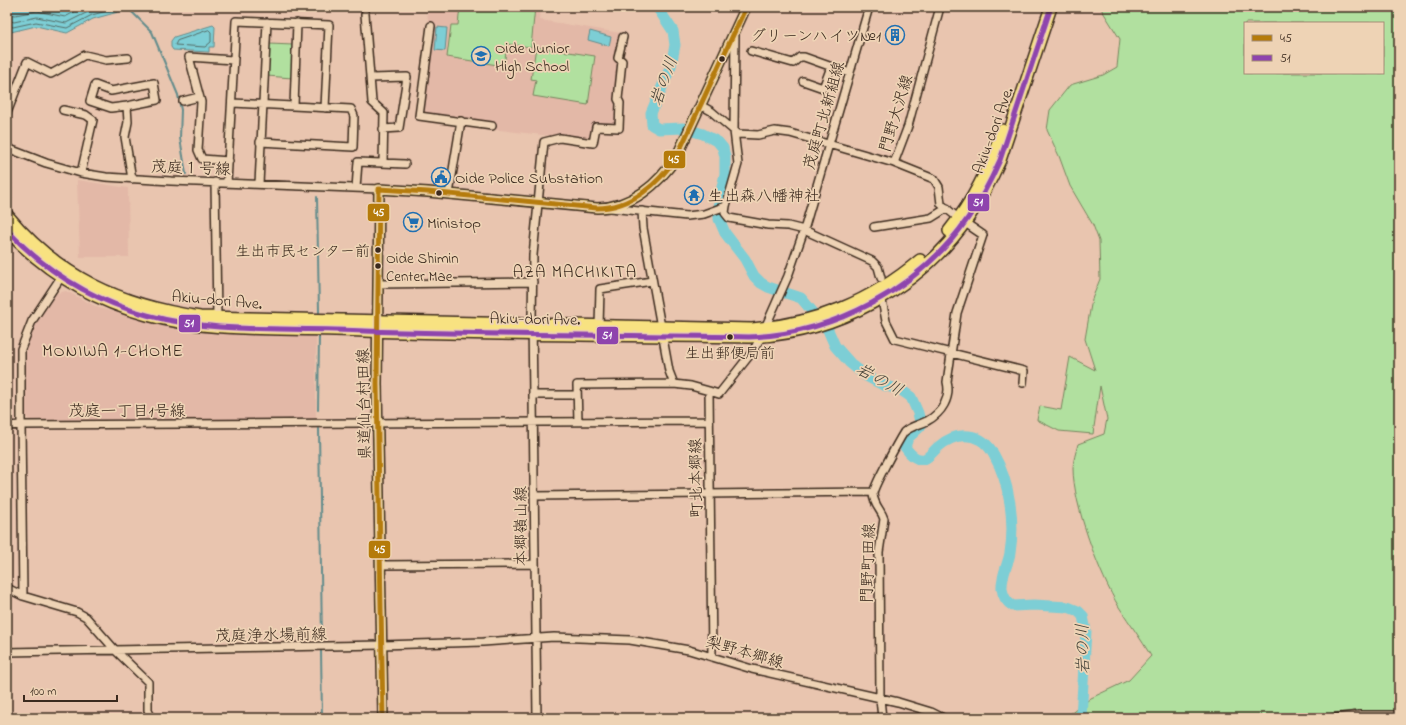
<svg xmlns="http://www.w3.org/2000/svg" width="1406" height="725" font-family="'Indie Flower','Klee One',sans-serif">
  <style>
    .built { fill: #e3b8a7 }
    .green { fill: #b1e09f; stroke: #76855e; fill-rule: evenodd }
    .water { fill: #7dced5; stroke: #638c8c }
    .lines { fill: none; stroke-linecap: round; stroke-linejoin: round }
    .shore { stroke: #556c67; stroke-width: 1 }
    .stream { stroke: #638c8c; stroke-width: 2 }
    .river { stroke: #7dced5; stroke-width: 11 }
    .minor-casing { stroke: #3b2a1e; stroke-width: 10 }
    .major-casing { stroke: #3b2a1e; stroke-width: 12 }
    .highway-casing { stroke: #3b2a1e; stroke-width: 14 }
    .minor { stroke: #eed3b5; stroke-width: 7 }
    .major { stroke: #f8e281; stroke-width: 9 }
    .highway { stroke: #f8e281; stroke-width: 11 }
    .bus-1-casing { stroke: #eed3b5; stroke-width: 8 }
    .bus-2-casing { stroke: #eed3b5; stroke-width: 8 }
    .bus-1 { stroke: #b57b0a; stroke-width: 5 }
    .bus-2 { stroke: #8e44ad; stroke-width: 5 }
    .bus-dot { fill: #3b2a1e; stroke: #eed3b5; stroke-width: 1.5 }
    .labels { text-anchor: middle; stroke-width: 3.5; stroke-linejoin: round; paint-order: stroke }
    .bus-label { font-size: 15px; fill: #3b2a1e; stroke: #eed3b5; text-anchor: end }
    .poi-label { font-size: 16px; fill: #3b2a1e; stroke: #eed3b5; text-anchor: start }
    .street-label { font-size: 16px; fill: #3b2a1e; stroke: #eed3b5 }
    .water-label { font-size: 17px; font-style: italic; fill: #454339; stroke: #eed3b5 }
    .neighbourhood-label { font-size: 17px; letter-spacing: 1px; fill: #3b2a1e; stroke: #eed3b5 }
    .line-badge { stroke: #eed3b5; stroke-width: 1.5 }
    .badge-label { font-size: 11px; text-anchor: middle; font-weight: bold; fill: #fff }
  </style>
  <rect width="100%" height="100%" fill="#e9c5af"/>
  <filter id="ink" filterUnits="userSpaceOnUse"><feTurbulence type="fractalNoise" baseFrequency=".025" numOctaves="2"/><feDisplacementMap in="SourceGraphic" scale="8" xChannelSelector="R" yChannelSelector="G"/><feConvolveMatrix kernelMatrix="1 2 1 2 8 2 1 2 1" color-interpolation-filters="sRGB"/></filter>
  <g filter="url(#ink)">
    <path class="built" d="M 427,7 L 541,7 L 540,20 L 621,33 L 616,59 L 621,62 L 617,126 L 594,124 L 592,137 L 587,140 L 491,129 L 421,115 L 433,25 L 428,21 Z
      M 7,155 L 12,156 L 13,199 L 7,202 Z
      M 77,180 L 128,188 L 129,257 L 80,257 Z
      M 66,291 L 99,308 L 185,331 L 218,334 L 316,336 L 316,419 L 30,420 L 26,417 L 26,354 L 30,335 L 54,294 Z"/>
    <path class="green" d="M 460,7 L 535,7 L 531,47 L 507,44 L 504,66 L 447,57 L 451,25 L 458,25 Z
      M 1100,7 L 1399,7 L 1399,718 L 1065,718 L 1091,698 L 1129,680 L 1151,656 C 1141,639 1130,624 1119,607 C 1100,576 1073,505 1073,468 C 1073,461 1076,452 1078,444 L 1104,434 L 1107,419 L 1100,386 L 1093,434 L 1059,431 L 1037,420 L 1040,406 L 1061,410 L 1070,357 L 1095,370 L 1085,339 L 1092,299 L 1100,279 L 1099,241 L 1093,225 L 1070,186 L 1059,156 L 1047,130 L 1050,110 L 1070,85 L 1103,75 L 1117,67 L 1120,39 ZM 1245,23 L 1383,23 L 1383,73 L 1245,73 Z
      M 269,44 L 293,45 L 292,78 L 267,76 Z
      M 536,47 L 595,56 L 588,105 L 533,96 L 536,80 L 531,79 Z"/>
    <path class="water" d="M 7,7 L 136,7 L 93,19 L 67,33 L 36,26 L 11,32 L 7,28 Z
      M 213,25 L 215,27 L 214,47 L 209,47 L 209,52 L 173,50 L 171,47 L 171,41 L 174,37 Z
      M 437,27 L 447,28 L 445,51 L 435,50 Z
      M 590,31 L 611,37 L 609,46 L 588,40 Z"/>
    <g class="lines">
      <path class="shore" d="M 7,14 L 15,15 L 37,11 L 65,17 L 84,7
        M 7,20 L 14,22 L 37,17 L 66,23 L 90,11 L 103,7
        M 7,25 L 13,27 L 36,22 L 67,28 L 92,15 L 121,7
        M 209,30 L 211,32 L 211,42 L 205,47 L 175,45 L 177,41 Z"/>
      <path class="stream" d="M 127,7 L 152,32 L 178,95 L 181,110 L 180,138 L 186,174
        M 317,197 L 319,312
        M 318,410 L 319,337
        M 319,429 L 322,641
        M 321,650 L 322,718"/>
      <path class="river" d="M 657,7 L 673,31 L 675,45 L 671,66 L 651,113 L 652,125 L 659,129 L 683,128 L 703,134 L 718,142 L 723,148 L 725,157 L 725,174 L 719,201 L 719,219 L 725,233 L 745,259 L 754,276 L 761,283 L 768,287 L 801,298 L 828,330 L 835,346 L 850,363 L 866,376 L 883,385 L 901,390 L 911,397 L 918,413 L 921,426 L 908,438 L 905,447 C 909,453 915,461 924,459 C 930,457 933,451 938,447 C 957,430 982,432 994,455 C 1010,483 1015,522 1010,553 C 1008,565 1001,576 1002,589 C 1003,596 1006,602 1013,606 L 1034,605 L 1068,607 L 1078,611 L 1083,616 L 1086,631 L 1081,718"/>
      <g class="minor-casing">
        <path id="minor" d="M 365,14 L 372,102 L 384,113 L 383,163
          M 431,26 L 419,116 L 492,126
          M 751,51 L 793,63 L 800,57 L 804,57 L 849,73
          M 371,78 L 407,77 L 399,128 L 383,129
          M 803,81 L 823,88 L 831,67
          M 183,101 L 199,97
          M 233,103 L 351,109 L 354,116 L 353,147 L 260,142
          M 127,106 L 157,100 L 154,83 L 111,91 L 95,85 L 90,101 L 111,108 L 127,106 L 128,122 L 125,137 L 132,179
          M 294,106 L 297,23
          M 702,106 L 711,111 L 738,134 L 758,135 L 775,131 L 790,133 L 894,163
          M 63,110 L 86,115 L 93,120 L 81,173
          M 7,113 L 27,62 L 51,74 L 85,55 L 106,60 L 128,58
          M 7,148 L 46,163 L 81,173 L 106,177 L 171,181 L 379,189
          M 229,161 L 202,159 L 198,150 L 201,102 L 189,57 L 233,60
          M 215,182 L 217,318
          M 227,183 L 236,21 L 329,25 L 325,108
          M 259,184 L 267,22
          M 356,188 L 358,162 L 405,164
          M 449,194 L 461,121
          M 726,206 L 725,213 L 729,218 L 768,225 L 788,226 L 804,230 L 872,261 L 878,267 L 881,278
          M 610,208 L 687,216 L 704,214 L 726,206 L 738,164 L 734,131 L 735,34
          M 642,211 L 643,228 L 669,371 L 674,384 L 691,386 L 709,391 L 712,657
          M 874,227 L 931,218 L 947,208
          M 63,274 L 32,321 L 21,349 L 21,425 L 708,421
          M 378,284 L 533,282
          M 883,305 L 886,321 L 895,339 L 1024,371 L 1023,383
          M 599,326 L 600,289 L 652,281
          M 709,391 L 719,394 L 753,351 L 761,337 L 788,276 L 804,230 L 869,7
          M 533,395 L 577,395
          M 578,422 L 577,385 L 674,384
          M 7,426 L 21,425 L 23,596
          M 534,496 L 873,492
          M 381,565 L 534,564
          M 7,588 L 23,596 L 77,612 L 86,617 L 116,651 L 148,682 L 148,710 L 151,718
          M 7,652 L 382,645 L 483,642 L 554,637 L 630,640 L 689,650 L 752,669 L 898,702 L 931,712 L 943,718
          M 537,718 L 532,318 L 533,255 L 544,142 L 560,138 L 593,143 L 596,127 L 619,128 L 620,103 L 618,99 L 622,61 L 618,58 L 623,37
          M 882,718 L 880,699 L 879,552 L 884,519 C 881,509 874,506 873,494 C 873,487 899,440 904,432 C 911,426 919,425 927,421 C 942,413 951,398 947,382 L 957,313 L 983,235 L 958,218 L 941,204 L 939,187 L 934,179 L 894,163 L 908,126 L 940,7
          M 1333,718 L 1360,715 L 1399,715"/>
      </g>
      <g class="major-casing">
        <path id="major" d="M 383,718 L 377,384 L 379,189 L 428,192 L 597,208 C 631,208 659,184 677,156 L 746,7"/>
      </g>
      <g class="highway-casing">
        <path id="highway" d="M 7,215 C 59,278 121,305 200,317 L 752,329 C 818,323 870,302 920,260
          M 7,230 C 46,272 92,300 147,315 C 208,332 273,328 335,330 C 473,335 611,335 749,337 C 834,334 919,289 968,218 C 981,200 991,180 1000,160 L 1051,7
          M 949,231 C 974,200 990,167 1002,130"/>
      </g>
      <use href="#minor" class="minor"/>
      <use href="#major" class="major"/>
      <use href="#highway" class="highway"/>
      <g class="bus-1-casing">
        <path id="bus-1" d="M 383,718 L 377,384 L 379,189 L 428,192 L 597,208 C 631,208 659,184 677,156 L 746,7"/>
      </g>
      <g class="bus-2-casing">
        <path id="bus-2" d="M 7,230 C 46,272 92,300 147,315 C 208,332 273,328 335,330 C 473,335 611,335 749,337 C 834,334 919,289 968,218 C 981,200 991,180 1000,160 L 1051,7"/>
      </g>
      <use href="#bus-1" class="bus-1"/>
      <use href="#bus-2" class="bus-2"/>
    </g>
  </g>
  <defs>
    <g id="building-ring" transform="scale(1)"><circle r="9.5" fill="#eed3b5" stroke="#1f6fb2" stroke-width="1.5"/><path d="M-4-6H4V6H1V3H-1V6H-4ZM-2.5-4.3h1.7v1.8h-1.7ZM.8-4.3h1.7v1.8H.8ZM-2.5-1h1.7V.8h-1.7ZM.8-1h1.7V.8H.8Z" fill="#1f6fb2"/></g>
    <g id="school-ring" transform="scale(1)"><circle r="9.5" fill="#eed3b5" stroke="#1f6fb2" stroke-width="1.5"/><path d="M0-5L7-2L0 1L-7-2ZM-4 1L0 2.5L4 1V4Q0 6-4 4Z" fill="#1f6fb2"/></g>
    <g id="civic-ring" transform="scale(1)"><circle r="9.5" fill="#eed3b5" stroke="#1f6fb2" stroke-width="1.5"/><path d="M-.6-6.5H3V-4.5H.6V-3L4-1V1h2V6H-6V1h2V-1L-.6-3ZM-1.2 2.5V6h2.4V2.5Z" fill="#1f6fb2"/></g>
    <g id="temple-ring" transform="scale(1)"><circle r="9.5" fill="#eed3b5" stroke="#1f6fb2" stroke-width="1.5"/><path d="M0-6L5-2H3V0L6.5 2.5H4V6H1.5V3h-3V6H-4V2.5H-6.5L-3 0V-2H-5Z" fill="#1f6fb2"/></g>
    <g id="supermarket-ring" transform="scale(1)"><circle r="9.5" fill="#eed3b5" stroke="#1f6fb2" stroke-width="1.5"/><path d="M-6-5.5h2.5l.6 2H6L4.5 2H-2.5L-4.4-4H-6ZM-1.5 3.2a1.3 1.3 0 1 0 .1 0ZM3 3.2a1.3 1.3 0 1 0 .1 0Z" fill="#1f6fb2"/></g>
  </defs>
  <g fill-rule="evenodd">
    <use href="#building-ring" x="895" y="35"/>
    <use href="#school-ring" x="481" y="56"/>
    <use href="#civic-ring" x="441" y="177"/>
    <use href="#temple-ring" x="694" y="195"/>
    <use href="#supermarket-ring" x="413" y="222"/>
  </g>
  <g class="bus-dot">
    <circle cx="722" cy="59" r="3.5"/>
    <circle cx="439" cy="193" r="3.5"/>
    <circle cx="378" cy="250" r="3.5"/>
    <circle cx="378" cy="266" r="3.5"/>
    <circle cx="730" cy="337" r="3.5"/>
  </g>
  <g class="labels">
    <g class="bus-label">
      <text x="370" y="256">生出市民センター前</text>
      <text x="386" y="263" text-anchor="start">Oide Shimin<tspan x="386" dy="18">Center Mae</tspan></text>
      <text x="730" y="358" text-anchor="middle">生出郵便局前</text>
    </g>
    <g class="poi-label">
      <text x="881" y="41" text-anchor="end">グリーンハイツ№1</text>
      <text x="495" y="53">Oide Junior<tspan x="495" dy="18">High School</tspan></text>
      <text x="455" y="183">Oide Police Substation</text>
      <text x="708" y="201">生出森八幡神社</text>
      <text x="427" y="228">Ministop</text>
    </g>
    <g class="street-label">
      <text transform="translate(895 113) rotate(-73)" y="6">門野大沢線</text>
      <text transform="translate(823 115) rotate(-74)" y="6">茂庭町北新組線</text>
      <text transform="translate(992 130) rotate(-70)" y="6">Akiu-dori Ave.</text>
      <text transform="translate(191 167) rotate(2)" y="6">茂庭１号線</text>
      <text transform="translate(217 299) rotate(5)" y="6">Akiu-dori Ave.</text>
      <text transform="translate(535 318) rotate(1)" y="6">Akiu-dori Ave.</text>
      <text transform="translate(363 404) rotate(-91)" y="6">県道仙台村田線</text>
      <text x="127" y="416">茂庭一丁目1号線</text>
      <text transform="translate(695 478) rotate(-91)" y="6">町北本郷線</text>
      <text transform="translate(520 526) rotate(-90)" y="6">本郷嶺山線</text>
      <text transform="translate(867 563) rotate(-88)" y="6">門野町田線</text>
      <text transform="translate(271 634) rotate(-1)" y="6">茂庭浄水場前線</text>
      <text transform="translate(745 651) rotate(16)" y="6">梨野本郷線</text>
    </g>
    <g class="water-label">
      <text transform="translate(663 81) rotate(-70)" y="6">岩の川</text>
      <text transform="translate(880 379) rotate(29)" y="6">岩の川</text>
      <text transform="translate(1082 649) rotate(-91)" y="6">岩の川</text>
    </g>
    <g class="neighbourhood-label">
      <text x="575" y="277">AZA MACHIKITA</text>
      <text x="113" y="356">MONIWA 1-CHOME</text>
    </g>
  </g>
  <g class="line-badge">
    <rect x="663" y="150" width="23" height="19" rx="4" fill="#b57b0a"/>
    <rect x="967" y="193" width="23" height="19" rx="4" fill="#8e44ad"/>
    <rect x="367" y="203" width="23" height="19" rx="4" fill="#b57b0a"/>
    <rect x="178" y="314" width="23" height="19" rx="4" fill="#8e44ad"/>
    <rect x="596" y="326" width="23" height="19" rx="4" fill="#8e44ad"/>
    <rect x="368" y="540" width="23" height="19" rx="4" fill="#b57b0a"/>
  </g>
  <g class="badge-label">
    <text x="674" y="163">45</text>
    <text x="978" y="206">51</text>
    <text x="379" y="216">45</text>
    <text x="189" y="327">51</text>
    <text x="607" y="339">51</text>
    <text x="380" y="553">45</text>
  </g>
  <rect width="1406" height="725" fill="none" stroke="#eed3b5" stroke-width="24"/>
  <rect x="12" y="12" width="1382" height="701" fill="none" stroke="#3b2a1e" stroke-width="1.5" filter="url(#ink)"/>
  <rect x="1244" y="22" width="140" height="52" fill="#eed3b5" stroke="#a68f79"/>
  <rect x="1252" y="35" width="20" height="6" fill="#b57b0a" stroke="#a68f79"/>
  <text x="1280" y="42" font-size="12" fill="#3b2a1e">45</text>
  <rect x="1252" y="55" width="20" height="6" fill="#8e44ad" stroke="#a68f79"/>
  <text x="1280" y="62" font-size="12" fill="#3b2a1e">51</text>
  <path d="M24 695v6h93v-6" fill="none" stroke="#3b2a1e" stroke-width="2"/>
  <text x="30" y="695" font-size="12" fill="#3b2a1e" stroke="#eed3b5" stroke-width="3" paint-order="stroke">100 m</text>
</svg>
